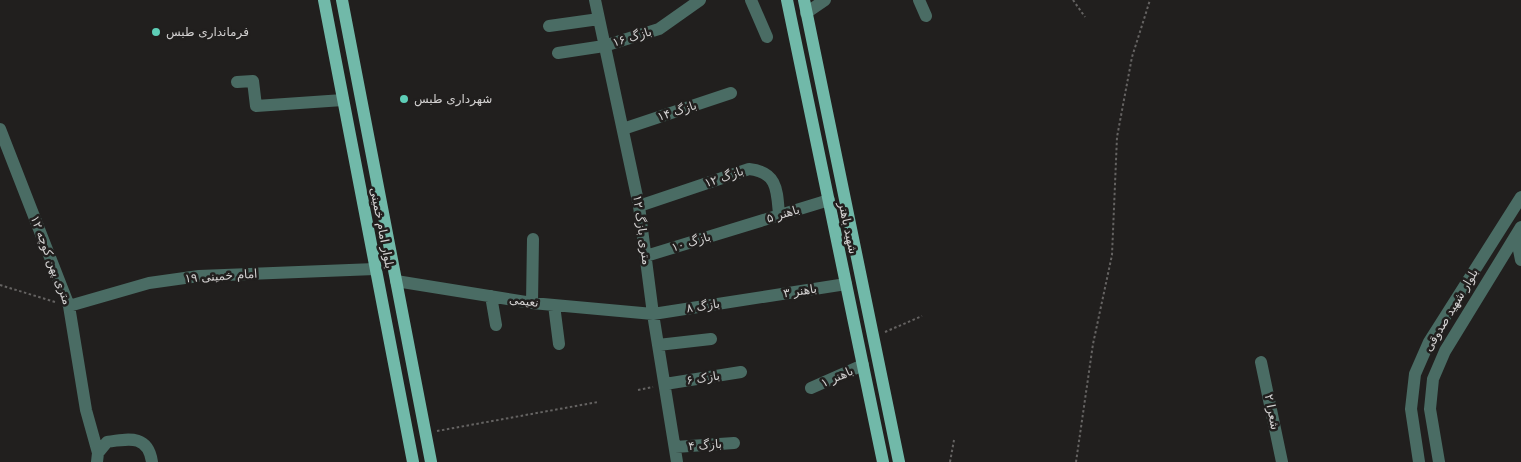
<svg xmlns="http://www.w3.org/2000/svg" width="1521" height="462" font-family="'DejaVu Sans','Noto Naskh Arabic',sans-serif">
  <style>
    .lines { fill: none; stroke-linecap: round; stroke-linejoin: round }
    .path { stroke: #656362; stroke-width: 2; stroke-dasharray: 2.5 2.5; stroke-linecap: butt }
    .minor { stroke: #4a6c64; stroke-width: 12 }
    .major { stroke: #71b9a9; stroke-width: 12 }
    .poi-dot { fill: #5eceb7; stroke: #211f1e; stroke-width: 2 }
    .labels { text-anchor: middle; stroke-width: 5; stroke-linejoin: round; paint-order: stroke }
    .poi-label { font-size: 12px; fill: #d2d0d0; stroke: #211f1e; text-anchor: start }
    .street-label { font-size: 12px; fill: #d2d0d0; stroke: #211f1e }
  </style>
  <rect width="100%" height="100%" fill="#211f1e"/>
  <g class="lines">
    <path class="path" d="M 1073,0 L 1085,17
      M 0,285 L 55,302
      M 885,332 L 922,316
      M 638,390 L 653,387
      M 437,431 L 598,402
      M 950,462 L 954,440
      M 1076,462 L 1093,344 L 1112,255 L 1117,137 L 1132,57 L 1150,0"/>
    <path class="minor" d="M 595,0 L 639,206 L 653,314 L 677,462
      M 751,0 L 767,37
      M 919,0 L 926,16
      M 806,13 L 825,0
      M 549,26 L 599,19
      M 558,53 L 604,46 L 659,29 L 700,0
      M 237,82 L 253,81 L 256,106 L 343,100
      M 0,129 L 69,306 L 86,410 L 98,453
      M 623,129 L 731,93
      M 639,206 L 749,169 C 778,172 777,191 779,215
      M 1516,235 L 1521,260
      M 646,256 L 829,200
      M 396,281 L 532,303 L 653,314 L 846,284
      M 491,296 L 496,325
      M 532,303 L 533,239
      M 554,305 L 559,344
      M 69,306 L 149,283 L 199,276 L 375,269
      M 658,345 L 711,339
      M 1261,362 L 1282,462
      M 665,384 L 741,372
      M 811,388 L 863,365
      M 675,447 L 734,443
      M 97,462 L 98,453 L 107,442 C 128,439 148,434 152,462
      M 1419,462 L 1411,409 L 1415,374 L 1429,342 L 1521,197
      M 1439,462 L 1430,409 L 1433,379 L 1445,351 L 1521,227"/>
    <path class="major" d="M 324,0 L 413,462
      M 342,0 L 431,462
      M 787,0 L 883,462
      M 804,0 L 899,462"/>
  </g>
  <g class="poi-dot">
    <circle cx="156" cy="32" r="5"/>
    <circle cx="404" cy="99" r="5"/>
  </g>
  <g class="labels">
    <g class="poi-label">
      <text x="166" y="36">فرمانداری طبس</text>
      <text x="414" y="103">شهرداری طبس</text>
    </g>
    <g class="street-label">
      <text transform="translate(632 37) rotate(-17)" y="4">بازگ ۱۶</text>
      <text transform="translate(677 111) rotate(-18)" y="4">بازگ ۱۴</text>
      <text transform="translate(724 177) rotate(-19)" y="4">بازگ ۱۲</text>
      <text transform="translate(783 214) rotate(-17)" y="4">باهنر ۵</text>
      <text transform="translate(382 228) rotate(79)" y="4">بلوار امام خمینی</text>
      <text transform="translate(848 228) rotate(78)" y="4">شهید باهنر</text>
      <text transform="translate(642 230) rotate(82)" y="4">۱۲ متری بازگ</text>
      <text transform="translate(691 242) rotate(-17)" y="4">بازگ ۱۰</text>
      <text transform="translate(51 260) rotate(69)" y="4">۱۲ متری پهن کوچه</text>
      <text transform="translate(221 276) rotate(-4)" y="4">امام خمینی ۱۹</text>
      <text transform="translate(800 291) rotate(-9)" y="4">باهنر ۳</text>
      <text transform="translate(524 301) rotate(8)" y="4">نعیمی</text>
      <text transform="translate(703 306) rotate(-9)" y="4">بازگ ۸</text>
      <text transform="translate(1451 310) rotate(-59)" y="4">بلوار شهید صدوقی</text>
      <text transform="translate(837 377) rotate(-24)" y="4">باهنر ۱</text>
      <text transform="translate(703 378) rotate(-9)" y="4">بازک ۶</text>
      <text transform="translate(1272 412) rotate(79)" y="4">شعرا ۲</text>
      <text transform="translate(705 445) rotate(-4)" y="4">بازگ ۴</text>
    </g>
  </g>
</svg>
